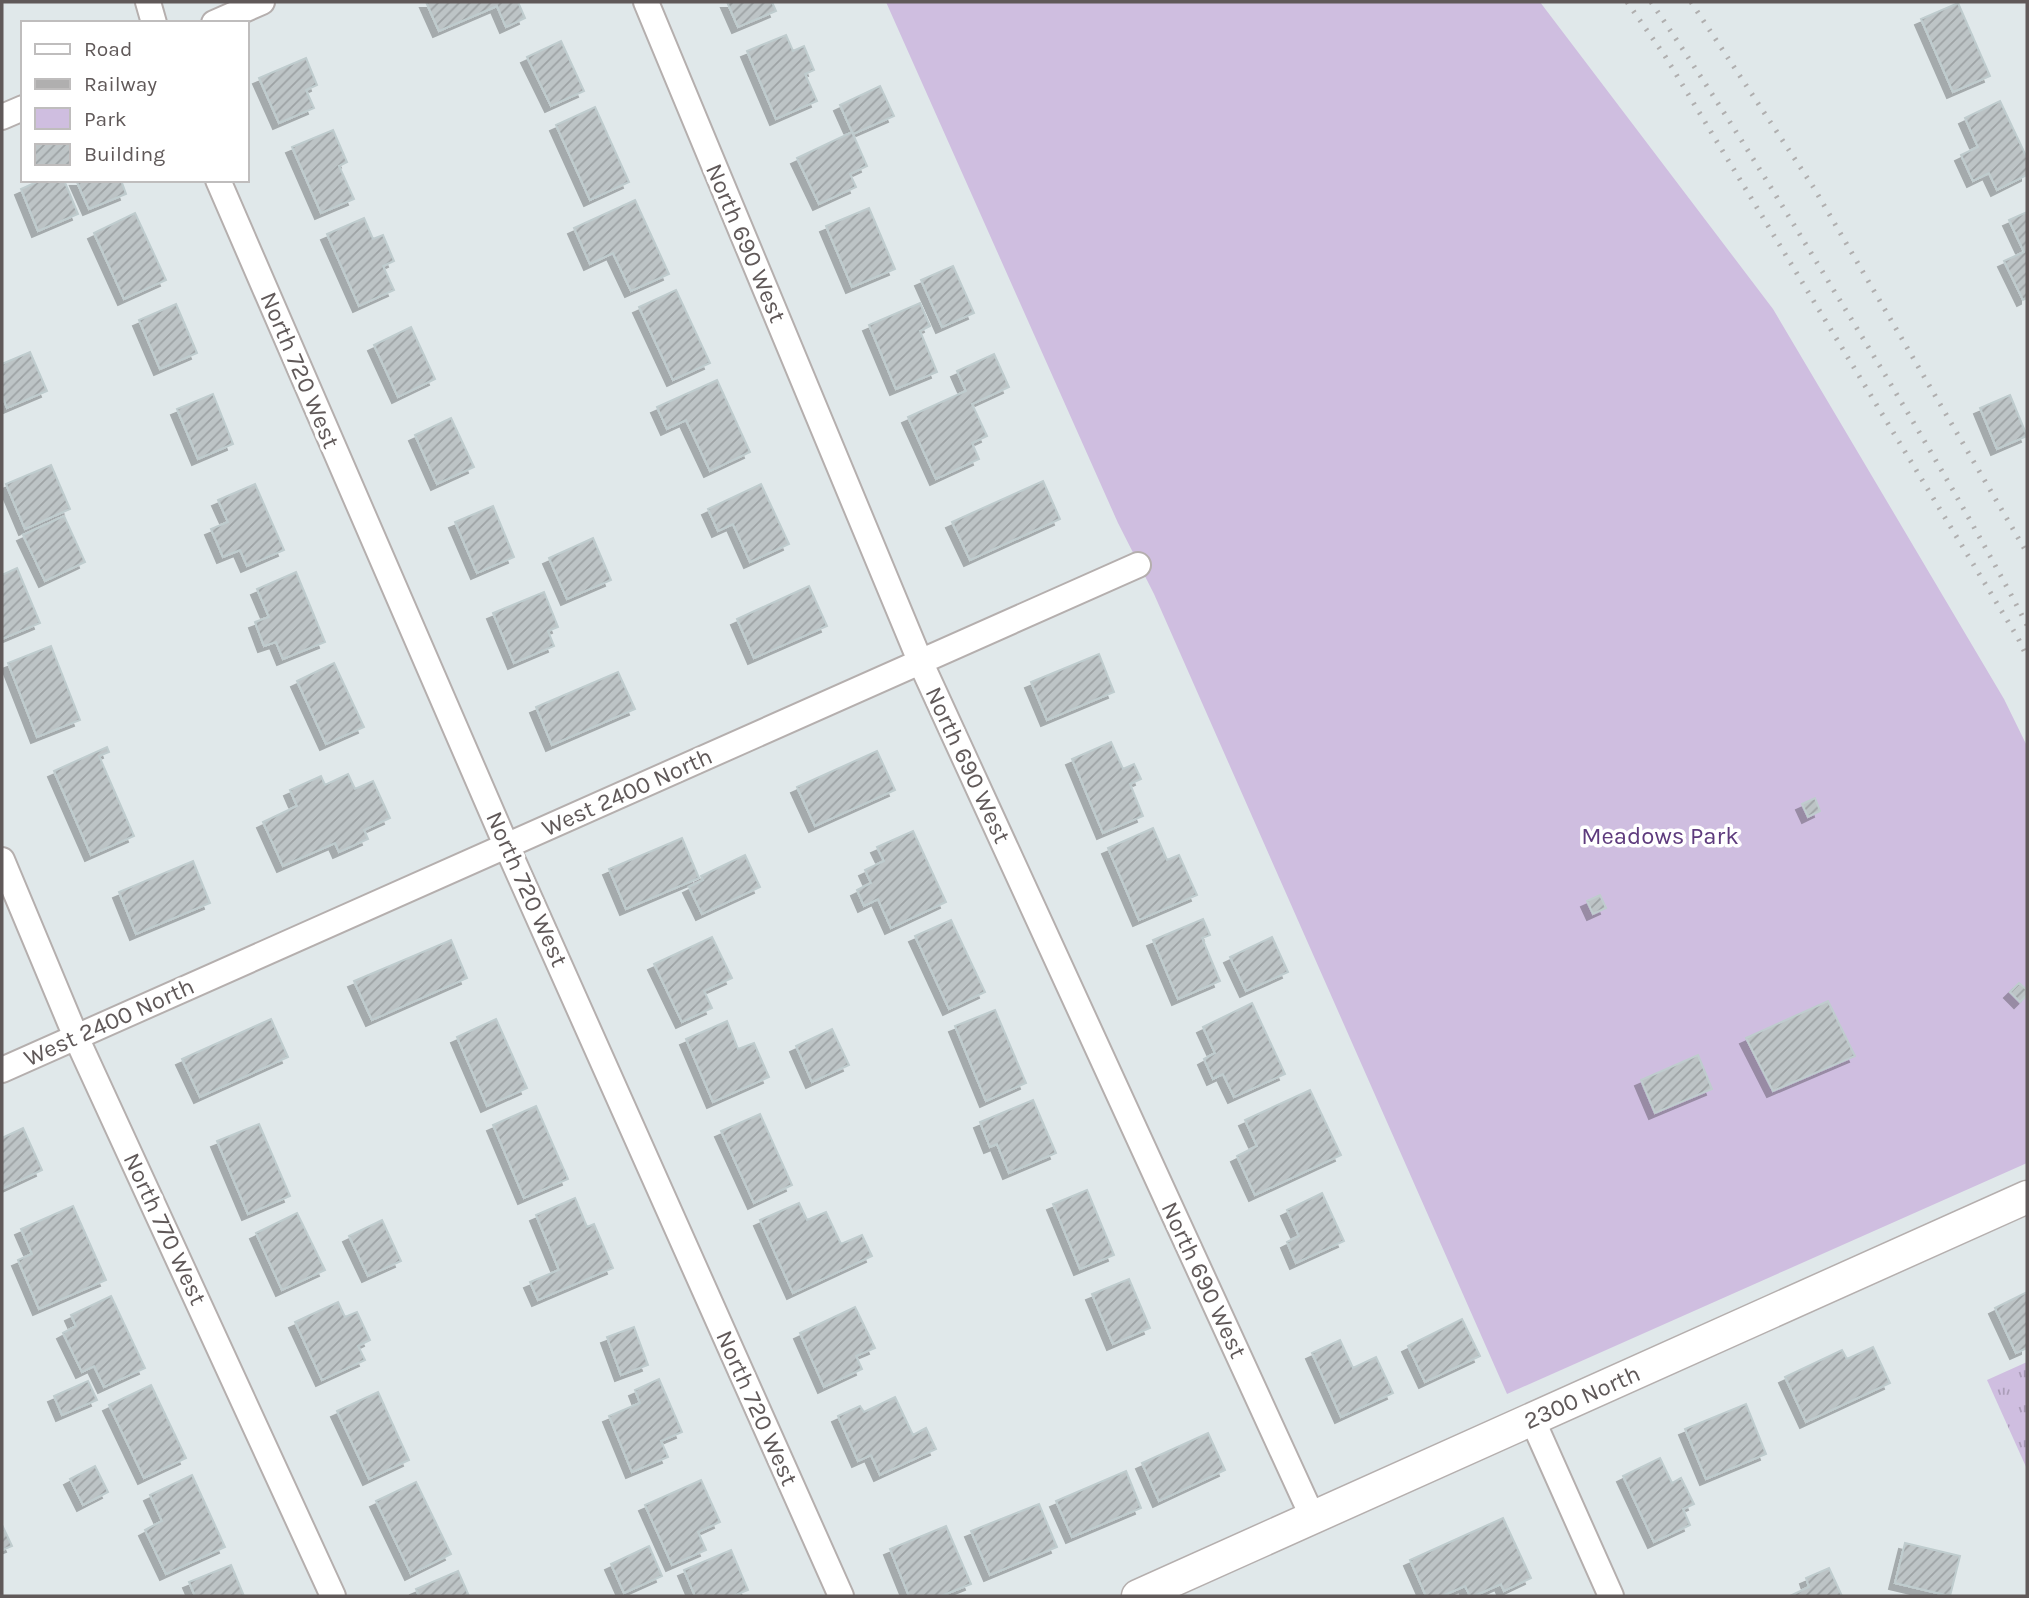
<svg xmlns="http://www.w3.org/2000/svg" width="2029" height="1598" font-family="Karla,sans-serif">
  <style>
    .grass { fill: url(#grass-tufts) }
    .green { fill: #cfbee0 }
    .building { fill: url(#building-hatch); stroke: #bfccce; stroke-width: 2; filter: url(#shadow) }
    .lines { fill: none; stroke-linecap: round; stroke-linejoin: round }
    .minor-casing { stroke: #b5afae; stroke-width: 28 }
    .tertiary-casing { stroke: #b5afae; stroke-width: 35 }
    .minor { stroke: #fff; stroke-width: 24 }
    .tertiary { stroke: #fff; stroke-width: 32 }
    .rail { stroke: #b0afaf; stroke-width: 5; stroke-dasharray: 2 9; stroke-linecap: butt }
    .labels { text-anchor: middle; stroke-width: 7; stroke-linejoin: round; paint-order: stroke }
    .street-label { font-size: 24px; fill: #605959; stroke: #fff }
    .park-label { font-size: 24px; fill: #5e3b7d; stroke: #fff }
  </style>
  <defs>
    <pattern id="grass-tufts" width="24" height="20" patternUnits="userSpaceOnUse" patternTransform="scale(1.75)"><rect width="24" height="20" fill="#cfbee0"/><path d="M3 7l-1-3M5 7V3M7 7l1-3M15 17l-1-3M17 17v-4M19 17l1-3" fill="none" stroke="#ab9db9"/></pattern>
    <pattern id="building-hatch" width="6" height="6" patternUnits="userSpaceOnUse" patternTransform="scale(1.75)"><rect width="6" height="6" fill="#bdc4c6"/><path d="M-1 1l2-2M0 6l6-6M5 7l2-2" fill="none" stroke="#9da2a4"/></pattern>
    <filter id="shadow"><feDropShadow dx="-6" dy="6" stdDeviation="0" flood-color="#0004"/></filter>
  </defs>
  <rect width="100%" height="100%" fill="#e0e8ea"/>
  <path class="grass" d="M 2027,1362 L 2027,1469 L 1987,1380 Z"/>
  <path class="green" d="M 886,2 L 1540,2 L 1773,309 L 2004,699 L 2027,746 L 2027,1163 L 1507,1394 L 1154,594 L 1118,523 Z"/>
  <path class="building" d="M 426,2 L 518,2 L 525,18 L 506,27 L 497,6 L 439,31 Z
    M 727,2 L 772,2 L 776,11 L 738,27 Z
    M 1958,3 L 1990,76 L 1953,92 L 1921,19 Z
    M 786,35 L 793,51 L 804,46 L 814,70 L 805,74 L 817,101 L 776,119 L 747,51 Z
    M 561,41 L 584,91 L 551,106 L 527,57 Z
    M 306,58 L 317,85 L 306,90 L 314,108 L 279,123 L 259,78 Z
    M 880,86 L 894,116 L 853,134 L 840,105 Z
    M 2000,101 L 2027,158 L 2027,175 L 1997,190 L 1989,173 L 1973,181 L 1961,155 L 1978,147 L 1965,118 Z
    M 595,107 L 629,182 L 590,200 L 556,125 Z
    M 333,130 L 347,162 L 339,166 L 354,199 L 321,213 L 292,147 Z
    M 852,132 L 867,166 L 850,174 L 856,187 L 819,204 L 797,158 Z
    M 41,180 L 64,180 L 78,214 L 38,231 L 21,189 Z
    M 76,180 L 121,180 L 126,194 L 89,209 Z
    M 635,200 L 669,274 L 631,291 L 613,253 L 590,264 L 574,228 Z
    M 869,208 L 895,269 L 852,287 L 826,226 Z
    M 2027,212 L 2027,298 L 2023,300 L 2004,261 L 2024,252 L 2009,220 Z
    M 135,213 L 166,280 L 124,299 L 94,233 Z
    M 364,218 L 373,239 L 383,235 L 394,261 L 383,266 L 394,290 L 359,306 L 327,234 Z
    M 953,266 L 974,313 L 942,327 L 921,280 Z
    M 676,290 L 710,363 L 673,380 L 639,307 Z
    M 920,303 L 930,326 L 920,331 L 937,372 L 896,389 L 869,325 Z
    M 176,304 L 197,353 L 160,369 L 139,320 Z
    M 411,327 L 435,379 L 398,397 L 374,345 Z
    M 30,352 L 47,391 L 7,408 L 2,395 L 2,364 Z
    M 994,354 L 1009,387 L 972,404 L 987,436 L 972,443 L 979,459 L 936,479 L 908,417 L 966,391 L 957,371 Z
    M 717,380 L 750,452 L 710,471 L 686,420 L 667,429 L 657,407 Z
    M 213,394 L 233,444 L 198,459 L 177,409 Z
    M 2010,395 L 2027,436 L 1997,449 L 1980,408 Z
    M 451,418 L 474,467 L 437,484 L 415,435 Z
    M 51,465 L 70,509 L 25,529 L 6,484 Z
    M 1043,481 L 1060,519 L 970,560 L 952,522 Z
    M 255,484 L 284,550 L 247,566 L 240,550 L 223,557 L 211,529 L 228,522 L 218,500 Z
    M 761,484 L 789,544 L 750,562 L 733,524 L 718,531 L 708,509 Z
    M 493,506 L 514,557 L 477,573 L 455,522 Z
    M 64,516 L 85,562 L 45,581 L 23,535 Z
    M 593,538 L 611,580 L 567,599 L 549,558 Z
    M 17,568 L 40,623 L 2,639 L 2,575 Z
    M 296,572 L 325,642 L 283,659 L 276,642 L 264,646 L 255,622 L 269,617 L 257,589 Z
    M 809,586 L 827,626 L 754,658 L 737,619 Z
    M 544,592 L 558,627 L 548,631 L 554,646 L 514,663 L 493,613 Z
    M 51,646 L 80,720 L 37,737 L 8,663 Z
    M 1099,654 L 1114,692 L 1047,720 L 1031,682 Z
    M 334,663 L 364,727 L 326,744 L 297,681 Z
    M 618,672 L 635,709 L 552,745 L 536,707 Z
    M 1111,742 L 1123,769 L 1134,764 L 1141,779 L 1130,784 L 1143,816 L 1103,833 L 1072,759 Z
    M 107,747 L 109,752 L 99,756 L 134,836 L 91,855 L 54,771 Z
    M 877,751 L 895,790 L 815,826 L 797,787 Z
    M 348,774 L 355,789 L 373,781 L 390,818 L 364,830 L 368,839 L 339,852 L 335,843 L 283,866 L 263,822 L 297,806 L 290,790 L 321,776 L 325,785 Z
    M 1815,798 L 1820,811 L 1808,817 L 1802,804 Z
    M 1153,828 L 1167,860 L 1179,855 L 1197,895 L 1139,920 L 1108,848 Z
    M 913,831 L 946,902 L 891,928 L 878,899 L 864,906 L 857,890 L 871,883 L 865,870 L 884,861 L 877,847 Z
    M 682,838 L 699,878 L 626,909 L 609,869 Z
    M 745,855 L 760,887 L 702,914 L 689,887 L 703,880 L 701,876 Z
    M 193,861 L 210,903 L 136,934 L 119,892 Z
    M 1600,895 L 1606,908 L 1593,914 L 1587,901 Z
    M 1203,919 L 1210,935 L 1202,938 L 1220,981 L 1178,999 L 1153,940 Z
    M 951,920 L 985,992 L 949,1009 L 915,936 Z
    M 712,937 L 732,978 L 704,991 L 712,1008 L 682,1022 L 654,964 Z
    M 1272,937 L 1288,972 L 1246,991 L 1230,957 Z
    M 451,940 L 467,978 L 372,1020 L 354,981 Z
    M 2019,983 L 2027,990 L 2027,995 L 2020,1002 L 2010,992 Z
    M 1828,1001 L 1855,1056 L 1773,1091 L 1746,1038 Z
    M 1252,1003 L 1285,1074 L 1234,1097 L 1223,1074 L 1213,1079 L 1204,1059 L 1215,1053 L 1203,1027 Z
    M 995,1010 L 1026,1083 L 986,1101 L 955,1026 Z
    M 271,1019 L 288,1057 L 200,1097 L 182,1059 Z
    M 496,1019 L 527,1088 L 487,1106 L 457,1037 Z
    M 727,1021 L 738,1049 L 754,1043 L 769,1077 L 713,1102 L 686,1039 Z
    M 832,1029 L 849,1065 L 812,1082 L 796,1046 Z
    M 1698,1055 L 1712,1089 L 1655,1113 L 1641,1080 Z
    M 1310,1090 L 1341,1155 L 1255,1195 L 1237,1156 L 1257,1146 L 1245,1120 Z
    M 1033,1100 L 1056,1153 L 1009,1173 L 997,1144 L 990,1147 L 980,1122 Z
    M 536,1106 L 568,1179 L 524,1198 L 493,1125 Z
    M 760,1114 L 792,1185 L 754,1203 L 721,1131 Z
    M 259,1124 L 290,1196 L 248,1214 L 217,1141 Z
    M 23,1128 L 42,1170 L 2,1189 L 2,1138 Z
    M 1087,1190 L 1114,1255 L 1080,1269 L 1053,1204 Z
    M 1322,1193 L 1344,1241 L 1296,1263 L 1287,1242 L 1299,1236 L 1287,1210 Z
    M 575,1198 L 587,1227 L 594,1224 L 613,1268 L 538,1300 L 530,1282 L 559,1270 L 536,1215 Z
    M 799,1203 L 807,1220 L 826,1212 L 841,1244 L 862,1235 L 872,1256 L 793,1293 L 760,1220 Z
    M 73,1206 L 106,1280 L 39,1309 L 18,1260 L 32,1254 L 21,1229 Z
    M 297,1213 L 325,1270 L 282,1290 L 256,1233 Z
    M 382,1220 L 401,1261 L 368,1276 L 349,1236 Z
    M 1129,1279 L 1150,1328 L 1113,1344 L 1092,1294 Z
    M 2027,1292 L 2027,1348 L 2016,1353 L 1995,1308 Z
    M 111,1296 L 145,1368 L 104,1387 L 94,1366 L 82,1372 L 63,1333 L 76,1326 L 71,1315 Z
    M 338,1302 L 345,1317 L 357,1312 L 370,1340 L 358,1346 L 365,1360 L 322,1380 L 295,1322 Z
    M 855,1307 L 875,1348 L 856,1356 L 862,1369 L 824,1387 L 800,1333 Z
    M 1462,1319 L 1480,1356 L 1425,1382 L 1408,1346 Z
    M 634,1327 L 648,1365 L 621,1375 L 607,1337 Z
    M 1340,1340 L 1353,1368 L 1376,1357 L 1393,1393 L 1341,1417 L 1312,1353 Z
    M 1873,1347 L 1890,1383 L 1806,1422 L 1785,1377 L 1842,1350 L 1847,1359 Z
    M 659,1379 L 682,1432 L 661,1441 L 668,1457 L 632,1472 L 609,1416 L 640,1403 L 635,1390 Z
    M 88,1381 L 97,1400 L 62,1415 L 54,1396 Z
    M 151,1385 L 186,1458 L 144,1478 L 109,1405 Z
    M 378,1392 L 409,1460 L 369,1479 L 337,1411 Z
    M 895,1397 L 913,1435 L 926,1428 L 936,1449 L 880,1475 L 871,1455 L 858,1461 L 838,1416 L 860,1406 L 864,1412 Z
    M 1746,1404 L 1766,1454 L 1706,1479 L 1685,1429 Z
    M 1208,1433 L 1225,1470 L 1159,1501 L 1142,1463 Z
    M 1660,1458 L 1672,1483 L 1681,1478 L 1694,1504 L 1683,1509 L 1690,1525 L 1654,1542 L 1623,1476 Z
    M 95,1466 L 108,1492 L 83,1505 L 70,1479 Z
    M 1126,1471 L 1141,1508 L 1072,1537 L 1056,1501 Z
    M 192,1475 L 225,1547 L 166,1574 L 145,1530 L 162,1521 L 150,1495 Z
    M 701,1480 L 720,1522 L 698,1532 L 706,1550 L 672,1565 L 645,1505 Z
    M 416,1482 L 451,1554 L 411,1574 L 376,1501 Z
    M 1039,1504 L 1057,1547 L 990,1575 L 971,1531 Z
    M 1503,1518 L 1531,1578 L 1504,1591 L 1501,1584 L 1474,1596 L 1470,1596 L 1465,1586 L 1442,1596 L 1426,1596 L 1410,1560 Z
    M 2,1525 L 12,1546 L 2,1550 Z
    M 946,1526 L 971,1584 L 941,1596 L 909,1596 L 890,1549 Z
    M 1905,1543 L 1960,1556 L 1950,1596 L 1895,1583 Z
    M 649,1546 L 662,1576 L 624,1593 L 611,1564 Z
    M 731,1550 L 748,1590 L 733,1596 L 695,1596 L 684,1570 Z
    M 231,1565 L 244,1596 L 195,1596 L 189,1582 Z
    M 1829,1568 L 1842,1596 L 1790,1596 L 1809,1587 L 1806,1578 Z
    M 458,1571 L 469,1596 L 419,1596 L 416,1589 Z"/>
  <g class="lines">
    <g class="minor-casing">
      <path id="minor" d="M 148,2 L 154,23
        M 646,2 L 920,661 L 1313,1518
        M 214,23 L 262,2
        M 2,117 L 23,108
        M 218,180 L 506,845 L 841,1596
        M 2,860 L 76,1037 L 333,1596
        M 2,1070 L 1138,565
        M 1532,1419 L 1611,1596"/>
    </g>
    <g class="tertiary-casing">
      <path id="tertiary" d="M 1138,1596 L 2027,1197"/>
    </g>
    <use href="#minor" class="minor"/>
    <use href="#tertiary" class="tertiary"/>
    <path class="rail" d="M 1627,2 L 1665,56 L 2018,638 L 2027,657
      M 1651,2 C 1716,97 1776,195 1836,294 C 1902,402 1968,512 2027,625
      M 1691,2 L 1814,188 L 2027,553"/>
  </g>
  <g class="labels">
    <g class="street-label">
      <text transform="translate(746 243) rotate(67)" y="8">North 690 West</text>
      <text transform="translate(300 370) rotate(67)" y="8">North 720 West</text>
      <text transform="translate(968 765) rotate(65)" y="8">North 690 West</text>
      <text transform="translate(627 792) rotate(-24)" y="8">West 2400 North</text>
      <text transform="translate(527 889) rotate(66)" y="8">North 720 West</text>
      <text transform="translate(109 1022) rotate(-24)" y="8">West 2400 North</text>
      <text transform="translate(165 1229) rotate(65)" y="8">North 770 West</text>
      <text transform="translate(1204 1280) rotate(65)" y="8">North 690 West</text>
      <text transform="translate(1582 1397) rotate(-24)" y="8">2300 North</text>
      <text transform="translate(757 1408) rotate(66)" y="8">North 720 West</text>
    </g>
    <g class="park-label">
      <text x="1660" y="844">Meadows Park</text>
    </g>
  </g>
  <rect width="2029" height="1598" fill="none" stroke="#605959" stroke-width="7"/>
  <rect x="21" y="21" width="228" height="161" fill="#ffffff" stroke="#bfbdbd" stroke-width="2"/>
  <rect x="35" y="44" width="35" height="10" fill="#ffffff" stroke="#bfbdbd" stroke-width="2"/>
  <text x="84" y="56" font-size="21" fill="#605959">Road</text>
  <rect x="35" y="79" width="35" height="10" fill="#b0afaf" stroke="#bfbdbd" stroke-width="2"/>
  <text x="84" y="91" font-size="21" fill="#605959">Railway</text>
  <rect x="35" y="108" width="35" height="21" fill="#cfbee0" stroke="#bfbdbd" stroke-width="2"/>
  <text x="84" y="126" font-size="21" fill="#605959">Park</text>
  <rect x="35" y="144" width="35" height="21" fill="url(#building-hatch)" stroke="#bfbdbd" stroke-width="2"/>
  <text x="84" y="161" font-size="21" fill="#605959">Building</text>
</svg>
